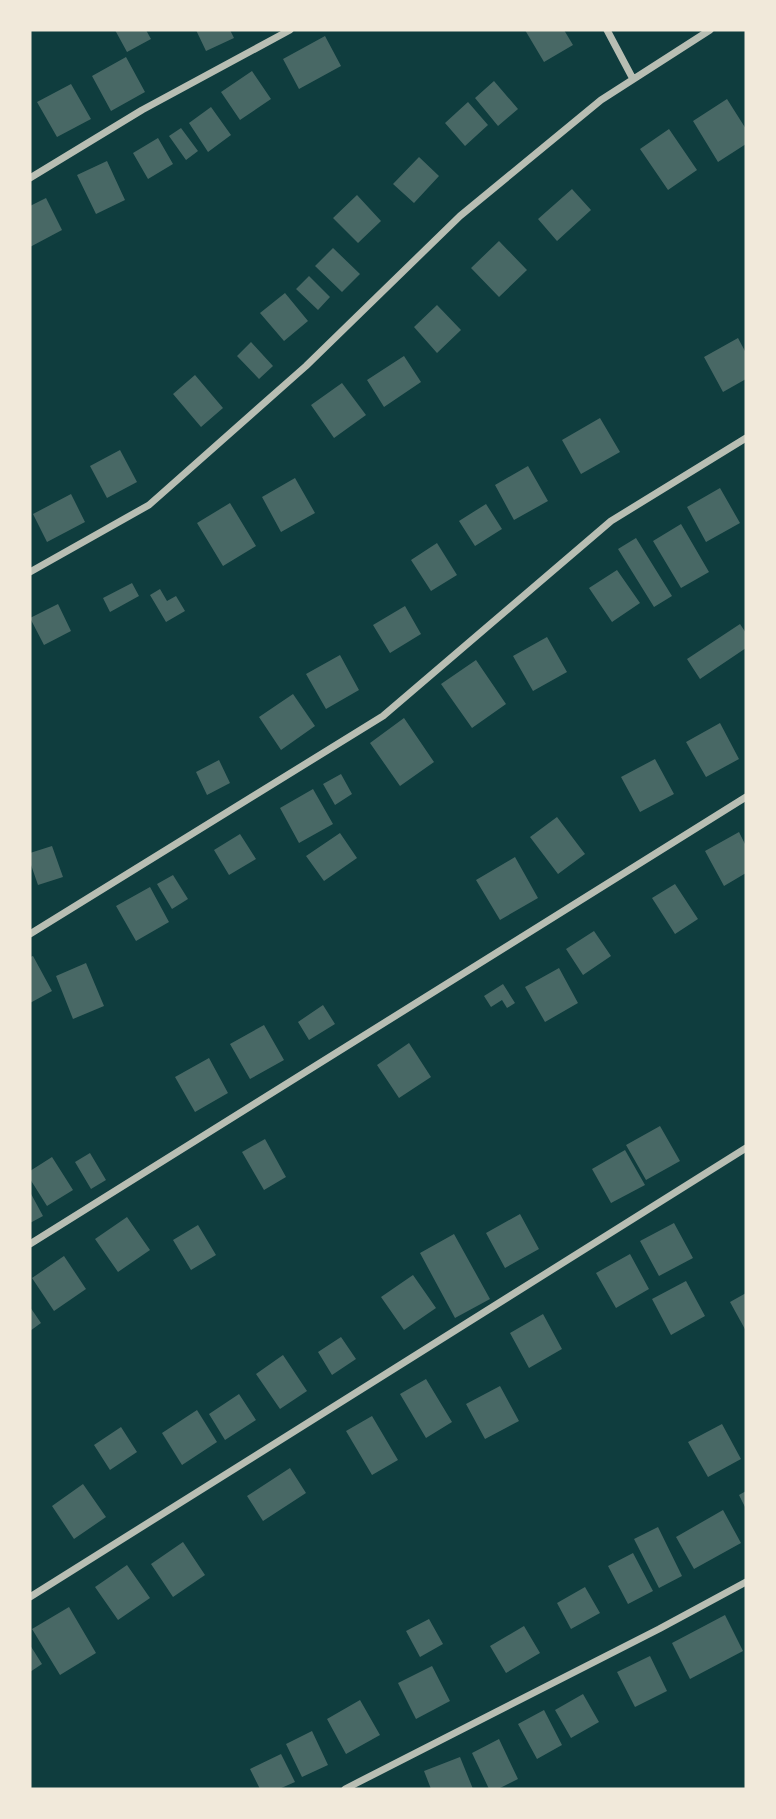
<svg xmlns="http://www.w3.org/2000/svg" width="776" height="1819" font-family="Barlow,sans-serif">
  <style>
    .building { fill: #486865 }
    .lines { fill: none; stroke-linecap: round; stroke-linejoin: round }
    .minor { stroke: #b8beb3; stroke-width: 7 }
  </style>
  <rect width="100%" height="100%" fill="#0f3d3e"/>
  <path class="building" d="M 115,30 L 146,30 L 151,39 L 127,52 Z
    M 196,30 L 230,30 L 234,38 L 206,51 Z
    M 525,30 L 564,30 L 573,45 L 544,62 Z
    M 325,36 L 341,66 L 299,89 L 283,59 Z
    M 126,57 L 145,92 L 111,111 L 92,76 Z
    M 252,71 L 271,99 L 240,120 L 221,92 Z
    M 494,81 L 518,109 L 498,126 L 475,98 Z
    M 71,84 L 91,119 L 57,137 L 37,102 Z
    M 727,99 L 746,129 L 746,144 L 718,162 L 693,121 Z
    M 468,102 L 488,125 L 465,146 L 445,123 Z
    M 211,107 L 231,135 L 208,152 L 189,123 Z
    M 181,128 L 198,151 L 186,160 L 169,136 Z
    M 669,129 L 697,170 L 668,190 L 640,149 Z
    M 158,138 L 173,164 L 148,179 L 133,153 Z
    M 419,157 L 439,176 L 414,203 L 393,184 Z
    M 107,161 L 125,200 L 96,214 L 77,175 Z
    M 572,189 L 591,210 L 557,241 L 538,219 Z
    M 357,195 L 381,221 L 358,243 L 333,218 Z
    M 46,198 L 62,230 L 30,247 L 30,206 Z
    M 499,241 L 527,270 L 499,297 L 471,268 Z
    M 333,248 L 360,274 L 342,292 L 315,266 Z
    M 309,276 L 330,297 L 318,310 L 296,289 Z
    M 285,293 L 308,321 L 284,341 L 260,313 Z
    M 437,305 L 461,330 L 437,353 L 414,327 Z
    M 738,338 L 746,353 L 746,379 L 723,392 L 704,357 Z
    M 251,342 L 273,366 L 259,379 L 237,356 Z
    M 404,356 L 421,382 L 384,407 L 367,380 Z
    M 195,375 L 223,408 L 201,427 L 173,394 Z
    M 342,383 L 366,415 L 334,438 L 311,405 Z
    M 600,418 L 620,452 L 581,474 L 562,440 Z
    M 120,450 L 137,482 L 107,498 L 90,466 Z
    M 528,466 L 548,501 L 514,520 L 495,485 Z
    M 295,478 L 315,513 L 281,532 L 262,497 Z
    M 720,488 L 740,523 L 706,542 L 687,507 Z
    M 71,494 L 85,522 L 47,542 L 33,514 Z
    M 230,503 L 256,546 L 223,566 L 197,523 Z
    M 486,504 L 502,529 L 475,546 L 459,521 Z
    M 681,524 L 709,572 L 681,588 L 653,541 Z
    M 636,538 L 672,596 L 654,607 L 618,549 Z
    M 437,543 L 457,575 L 431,591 L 411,560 Z
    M 617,570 L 640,603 L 612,622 L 589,588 Z
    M 132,583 L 139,596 L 110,612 L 103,598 Z
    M 160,589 L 167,601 L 176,596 L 185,611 L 166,622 L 150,595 Z
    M 58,604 L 71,631 L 44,645 L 30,618 Z
    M 405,606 L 421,634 L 390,653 L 373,625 Z
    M 740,624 L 746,633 L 746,648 L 700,679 L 687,659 Z
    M 547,637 L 567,672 L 533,691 L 513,656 Z
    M 340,655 L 359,690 L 326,709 L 306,674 Z
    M 476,660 L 506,704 L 472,728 L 441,684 Z
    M 293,694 L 315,726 L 281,750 L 259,717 Z
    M 404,718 L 434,762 L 400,786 L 370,743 Z
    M 720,723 L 739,759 L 706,777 L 686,742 Z
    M 655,759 L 674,794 L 640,812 L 621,777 Z
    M 219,760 L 230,783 L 207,795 L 196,772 Z
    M 341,774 L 352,794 L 335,805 L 323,784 Z
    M 313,789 L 333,824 L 299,843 L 280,808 Z
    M 557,817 L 585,854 L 558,874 L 530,837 Z
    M 739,832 L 746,846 L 746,873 L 724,886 L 705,851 Z
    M 340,833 L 357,858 L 324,881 L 306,856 Z
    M 240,834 L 256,859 L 229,875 L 214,850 Z
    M 52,846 L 63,877 L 38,885 L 30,862 L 30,853 Z
    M 515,857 L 538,898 L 500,920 L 476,880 Z
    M 173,875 L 188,899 L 172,909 L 157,884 Z
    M 675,884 L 698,919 L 675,934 L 652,898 Z
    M 150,887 L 169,922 L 136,941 L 116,906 Z
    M 594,931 L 611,956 L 583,975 L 566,949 Z
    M 33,956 L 52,991 L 30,1003 L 30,957 Z
    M 86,963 L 104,1006 L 73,1019 L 56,976 Z
    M 559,968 L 578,1003 L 545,1022 L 525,987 Z
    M 503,984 L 515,1003 L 507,1008 L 502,1000 L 491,1007 L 484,996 Z
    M 323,1005 L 335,1024 L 309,1040 L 298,1022 Z
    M 264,1025 L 284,1060 L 250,1079 L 230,1044 Z
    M 409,1043 L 431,1077 L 399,1098 L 377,1065 Z
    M 209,1058 L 228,1093 L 195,1112 L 175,1077 Z
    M 660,1126 L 680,1161 L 646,1180 L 626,1145 Z
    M 265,1139 L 286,1177 L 264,1190 L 242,1152 Z
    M 625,1150 L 645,1185 L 611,1203 L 592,1169 Z
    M 90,1153 L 106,1180 L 91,1189 L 75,1162 Z
    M 52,1157 L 73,1190 L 47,1206 L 30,1179 L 30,1171 Z
    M 30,1192 L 43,1216 L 30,1223 Z
    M 520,1214 L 539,1249 L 505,1268 L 486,1233 Z
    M 127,1217 L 150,1250 L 118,1272 L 95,1239 Z
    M 674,1223 L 693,1258 L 659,1276 L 640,1241 Z
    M 198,1225 L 216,1255 L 191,1270 L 173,1240 Z
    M 454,1234 L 490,1299 L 455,1318 L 420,1253 Z
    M 630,1254 L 649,1289 L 616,1308 L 596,1273 Z
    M 64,1256 L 86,1289 L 54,1311 L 32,1278 Z
    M 413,1275 L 436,1308 L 404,1330 L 381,1297 Z
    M 686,1281 L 705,1316 L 671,1335 L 652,1299 Z
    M 746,1293 L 746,1331 L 730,1302 Z
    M 30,1307 L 41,1323 L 30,1331 Z
    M 543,1314 L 562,1349 L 529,1368 L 510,1333 Z
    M 341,1337 L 356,1359 L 332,1375 L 318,1352 Z
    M 283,1355 L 307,1391 L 280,1409 L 256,1374 Z
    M 426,1379 L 452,1422 L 426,1438 L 400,1394 Z
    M 500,1386 L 519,1421 L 485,1439 L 466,1404 Z
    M 239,1394 L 256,1420 L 225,1440 L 209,1414 Z
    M 197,1410 L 217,1442 L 182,1465 L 162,1433 Z
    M 372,1416 L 398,1460 L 372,1475 L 346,1431 Z
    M 722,1424 L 741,1459 L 708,1477 L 688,1442 Z
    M 121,1427 L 137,1452 L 110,1470 L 94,1445 Z
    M 290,1468 L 306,1493 L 263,1521 L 247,1496 Z
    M 83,1484 L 106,1517 L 74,1539 L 52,1506 Z
    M 746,1491 L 746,1509 L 739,1495 Z
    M 723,1510 L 741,1543 L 694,1569 L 676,1537 Z
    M 658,1527 L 682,1576 L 659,1588 L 634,1539 Z
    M 183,1542 L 205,1575 L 173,1597 L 151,1564 Z
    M 633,1553 L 653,1591 L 628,1604 L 608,1566 Z
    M 127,1565 L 150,1598 L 118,1620 L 95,1587 Z
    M 585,1587 L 600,1613 L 571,1629 L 557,1603 Z
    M 69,1607 L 96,1653 L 60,1675 L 32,1629 Z
    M 725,1615 L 743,1651 L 690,1679 L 672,1643 Z
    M 429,1619 L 443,1644 L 420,1657 L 406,1631 Z
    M 524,1626 L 540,1653 L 506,1673 L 490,1646 Z
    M 30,1645 L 42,1664 L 30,1672 Z
    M 650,1656 L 667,1691 L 635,1707 L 617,1672 Z
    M 432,1666 L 450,1701 L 416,1719 L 398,1683 Z
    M 583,1694 L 599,1722 L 571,1738 L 555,1710 Z
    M 360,1700 L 380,1735 L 346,1754 L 327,1719 Z
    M 544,1710 L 562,1745 L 537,1759 L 518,1724 Z
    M 312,1731 L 328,1765 L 302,1777 L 286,1744 Z
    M 499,1739 L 518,1779 L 498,1789 L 489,1789 L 472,1753 Z
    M 281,1754 L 295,1782 L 279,1789 L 260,1789 L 250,1769 Z
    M 460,1757 L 473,1789 L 431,1789 L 424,1771 Z"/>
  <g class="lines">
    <path class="minor" d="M 607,30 L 633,79
      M 30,178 L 142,110 L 290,30
      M 30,572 L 149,505 L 306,366 L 460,216 L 601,100 L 710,30
      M 30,934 L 383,716 L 611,521 L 746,438
      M 30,1244 L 746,797
      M 30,1597 L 746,1148
      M 345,1789 L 659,1629 L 746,1582"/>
  </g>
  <rect width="776" height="1819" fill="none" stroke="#f1e9da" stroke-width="63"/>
</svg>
